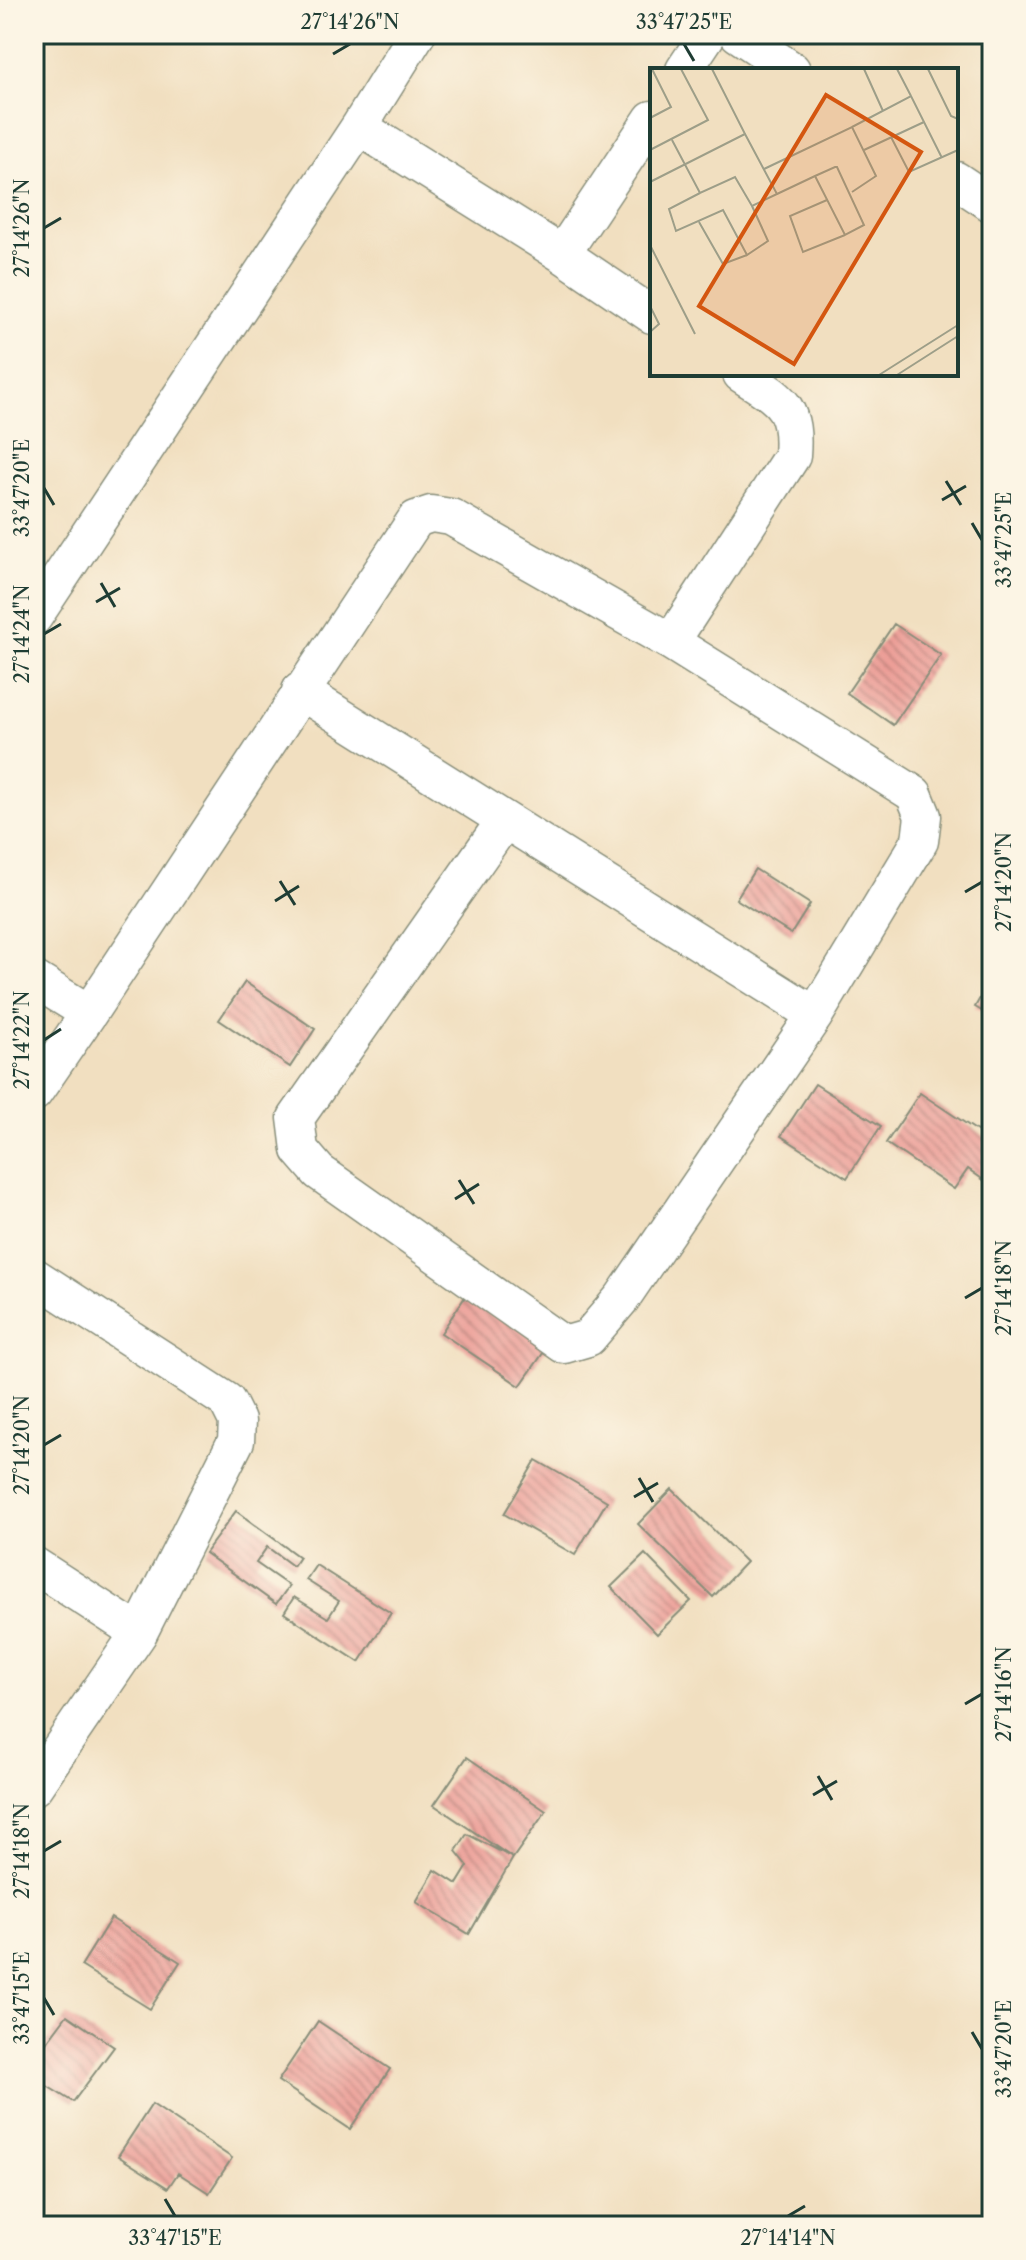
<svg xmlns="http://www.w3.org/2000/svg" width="1026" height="2260" font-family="'Libre Caslon Text',serif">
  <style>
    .building { fill: url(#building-back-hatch) }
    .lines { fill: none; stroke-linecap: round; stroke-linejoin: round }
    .street-casing { stroke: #888e7a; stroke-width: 39 }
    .street { stroke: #fff; stroke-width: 36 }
    .ticks { fill: none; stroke: #1f3d34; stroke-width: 3 }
    .inset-road { fill: none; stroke: #9d9e88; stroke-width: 2 }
    .view { fill: #d45610; fill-opacity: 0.15; stroke: #d45610; stroke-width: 4 }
    .inset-edge { fill: none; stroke: #1f3d34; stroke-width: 4 }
    .neatline { fill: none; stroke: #1f3d34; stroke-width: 3 }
    .ticks-label { font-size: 20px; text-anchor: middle; fill: #1f3d34 }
  </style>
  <defs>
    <pattern id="building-back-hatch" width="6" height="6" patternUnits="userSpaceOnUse" patternTransform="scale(2)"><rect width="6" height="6" fill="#ec9e97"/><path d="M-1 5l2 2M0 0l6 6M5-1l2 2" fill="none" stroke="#bf827c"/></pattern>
  </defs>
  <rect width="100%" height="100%" fill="#fcf5e5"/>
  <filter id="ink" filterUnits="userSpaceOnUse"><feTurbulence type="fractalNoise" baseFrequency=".0125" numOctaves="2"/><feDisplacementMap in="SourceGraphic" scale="16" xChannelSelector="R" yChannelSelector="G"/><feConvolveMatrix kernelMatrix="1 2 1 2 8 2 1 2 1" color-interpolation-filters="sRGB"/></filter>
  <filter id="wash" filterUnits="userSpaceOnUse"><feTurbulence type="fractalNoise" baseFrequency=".006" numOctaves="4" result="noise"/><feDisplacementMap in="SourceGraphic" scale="32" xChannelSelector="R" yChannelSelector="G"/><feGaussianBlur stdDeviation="1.8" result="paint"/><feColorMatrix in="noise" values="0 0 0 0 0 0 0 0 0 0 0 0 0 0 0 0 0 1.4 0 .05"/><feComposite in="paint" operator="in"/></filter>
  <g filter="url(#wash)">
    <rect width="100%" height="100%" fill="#f1dfc0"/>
    <g id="blocks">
      <path class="building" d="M 894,624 L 941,655 L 893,725 L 847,693 Z
        M 755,869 L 810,904 L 791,934 L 736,899 Z
        M 992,977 L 992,1017 L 975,1007 Z
        M 245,982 L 315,1029 L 290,1067 L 219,1020 Z
        M 815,1084 L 881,1126 L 847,1178 L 781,1136 Z
        M 920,1093 L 992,1141 L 992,1177 L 988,1183 L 968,1169 L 954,1189 L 886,1143 Z
        M 469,1291 L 548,1346 L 520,1386 L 441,1333 Z
        M 536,1460 L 607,1501 L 575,1555 L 504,1514 Z
        M 672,1489 L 746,1562 L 713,1597 L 638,1524 Z
        M 236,1511 L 299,1557 L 293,1566 L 267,1547 L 256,1563 L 289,1586 L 276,1604 L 205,1553 Z
        M 645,1554 L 691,1601 L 657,1634 L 611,1587 Z
        M 316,1565 L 391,1613 L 359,1662 L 284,1613 L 294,1597 L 328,1618 L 339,1601 L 306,1580 Z
        M 467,1757 L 546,1811 L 513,1858 L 434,1805 Z
        M 467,1834 L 513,1858 L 469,1934 L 416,1902 L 435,1870 L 457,1884 L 468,1866 L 456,1851 Z
        M 111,1918 L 180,1962 L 150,2009 L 81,1966 Z
        M 67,2015 L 114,2047 L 73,2102 L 34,2078 L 34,2059 Z
        M 318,2021 L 390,2069 L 350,2129 L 278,2081 Z
        M 152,2104 L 232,2158 L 209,2193 L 178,2173 L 168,2188 L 118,2156 Z"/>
    </g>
  </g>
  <g filter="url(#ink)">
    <use href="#blocks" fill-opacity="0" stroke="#888e7a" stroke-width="2"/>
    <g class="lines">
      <g class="street-casing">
        <path id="street" d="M 738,34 L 792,70
          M 684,70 L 708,34
          M 359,127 L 417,34
          M 956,180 L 992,204
          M 562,254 L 652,119
          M 34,617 L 359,127 L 562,254 L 652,315
          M 671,642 L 792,456 C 796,404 780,400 741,374
          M 505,820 L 296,1118 L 300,1150 L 319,1172 L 564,1345 L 588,1338 L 622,1298 L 815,1015
          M 34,979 L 89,1013 L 34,1093
          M 89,1013 L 416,519 L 431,514 L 451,517 L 671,642 L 914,794 L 923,816 L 920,841 L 815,1015 L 300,691
          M 34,1276 L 227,1401 L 237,1421 L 236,1441 L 139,1633 L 34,1565
          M 34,1787 L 139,1633"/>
      </g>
      <use href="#street" class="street"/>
    </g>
  </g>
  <path class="ticks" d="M 684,44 L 694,61M 333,54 L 350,44M 44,228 L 61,218M 946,481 L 961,505M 44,488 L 54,505M 942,500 L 966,486M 972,523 L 982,540M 101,583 L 115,607M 96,602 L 120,588M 44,634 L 61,624M 280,881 L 295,905M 965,892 L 982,882M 275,901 L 299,886M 44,1040 L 61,1029M 459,1180 L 474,1204M 455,1199 L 479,1184M 965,1298 L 982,1288M 44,1445 L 61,1435M 639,1478 L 653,1502M 634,1497 L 658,1483M 965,1704 L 982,1694M 818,1776 L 832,1800M 813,1795 L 837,1781M 44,1851 L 61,1841M 44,1998 L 54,2015M 972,2032 L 982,2049M 165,2199 L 175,2216M 788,2216 L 805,2206"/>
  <g transform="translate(650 68)">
    <rect width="308" height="308" fill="#f1dfc0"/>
    <path class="inset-road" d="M 214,1 L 233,43M 247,1 L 261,28M 278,1 L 301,48 L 308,51M 0,50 L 21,39 L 2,1M 202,59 L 261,28 L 292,90M 241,69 L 259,104 L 308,82M 22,72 L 50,125 L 85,109 L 102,138 L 127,126 L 95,66M 0,82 L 58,52 L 31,1M 214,82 L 274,54M 114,101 L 202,59 L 226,108 L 202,124M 0,114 L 95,66 L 62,1M 50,125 L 19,141 L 26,163 L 73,142 L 97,187 L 118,173 L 102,138M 127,126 L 165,108 L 185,99 L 187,99 L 214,157 L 195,167 L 165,108M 177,132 L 140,148 L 153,184 L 195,167M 49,154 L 73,196 L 97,187M 0,177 L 45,266M 0,238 L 9,256 L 0,264M 229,307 L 308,257M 247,307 L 308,268"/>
    <path class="view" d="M 176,27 L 271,84 L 144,296 L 49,238 Z"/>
    <rect width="308" height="308" class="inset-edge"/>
  </g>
  <rect width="1026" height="2260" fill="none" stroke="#fcf5e5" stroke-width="88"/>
  <rect x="44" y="44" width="938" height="2172" class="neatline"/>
  <g class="ticks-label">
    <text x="350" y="29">27°14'26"N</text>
    <text x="684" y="29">33°47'25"E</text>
    <text transform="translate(22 228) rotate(-90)" y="7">27°14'26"N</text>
    <text transform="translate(22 488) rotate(-90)" y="7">33°47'20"E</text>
    <text transform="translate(1004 540) rotate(-90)" y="7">33°47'25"E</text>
    <text transform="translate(22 634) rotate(-90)" y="7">27°14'24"N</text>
    <text transform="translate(1004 882) rotate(-90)" y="7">27°14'20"N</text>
    <text transform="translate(22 1040) rotate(-90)" y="7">27°14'22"N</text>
    <text transform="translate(1004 1288) rotate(-90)" y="7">27°14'18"N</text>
    <text transform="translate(22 1445) rotate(-90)" y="7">27°14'20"N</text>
    <text transform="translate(1004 1694) rotate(-90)" y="7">27°14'16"N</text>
    <text transform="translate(22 1851) rotate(-90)" y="7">27°14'18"N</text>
    <text transform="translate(22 1998) rotate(-90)" y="7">33°47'15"E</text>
    <text transform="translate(1004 2049) rotate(-90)" y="7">33°47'20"E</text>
    <text x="175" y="2245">33°47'15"E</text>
    <text x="788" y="2245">27°14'14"N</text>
  </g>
</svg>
